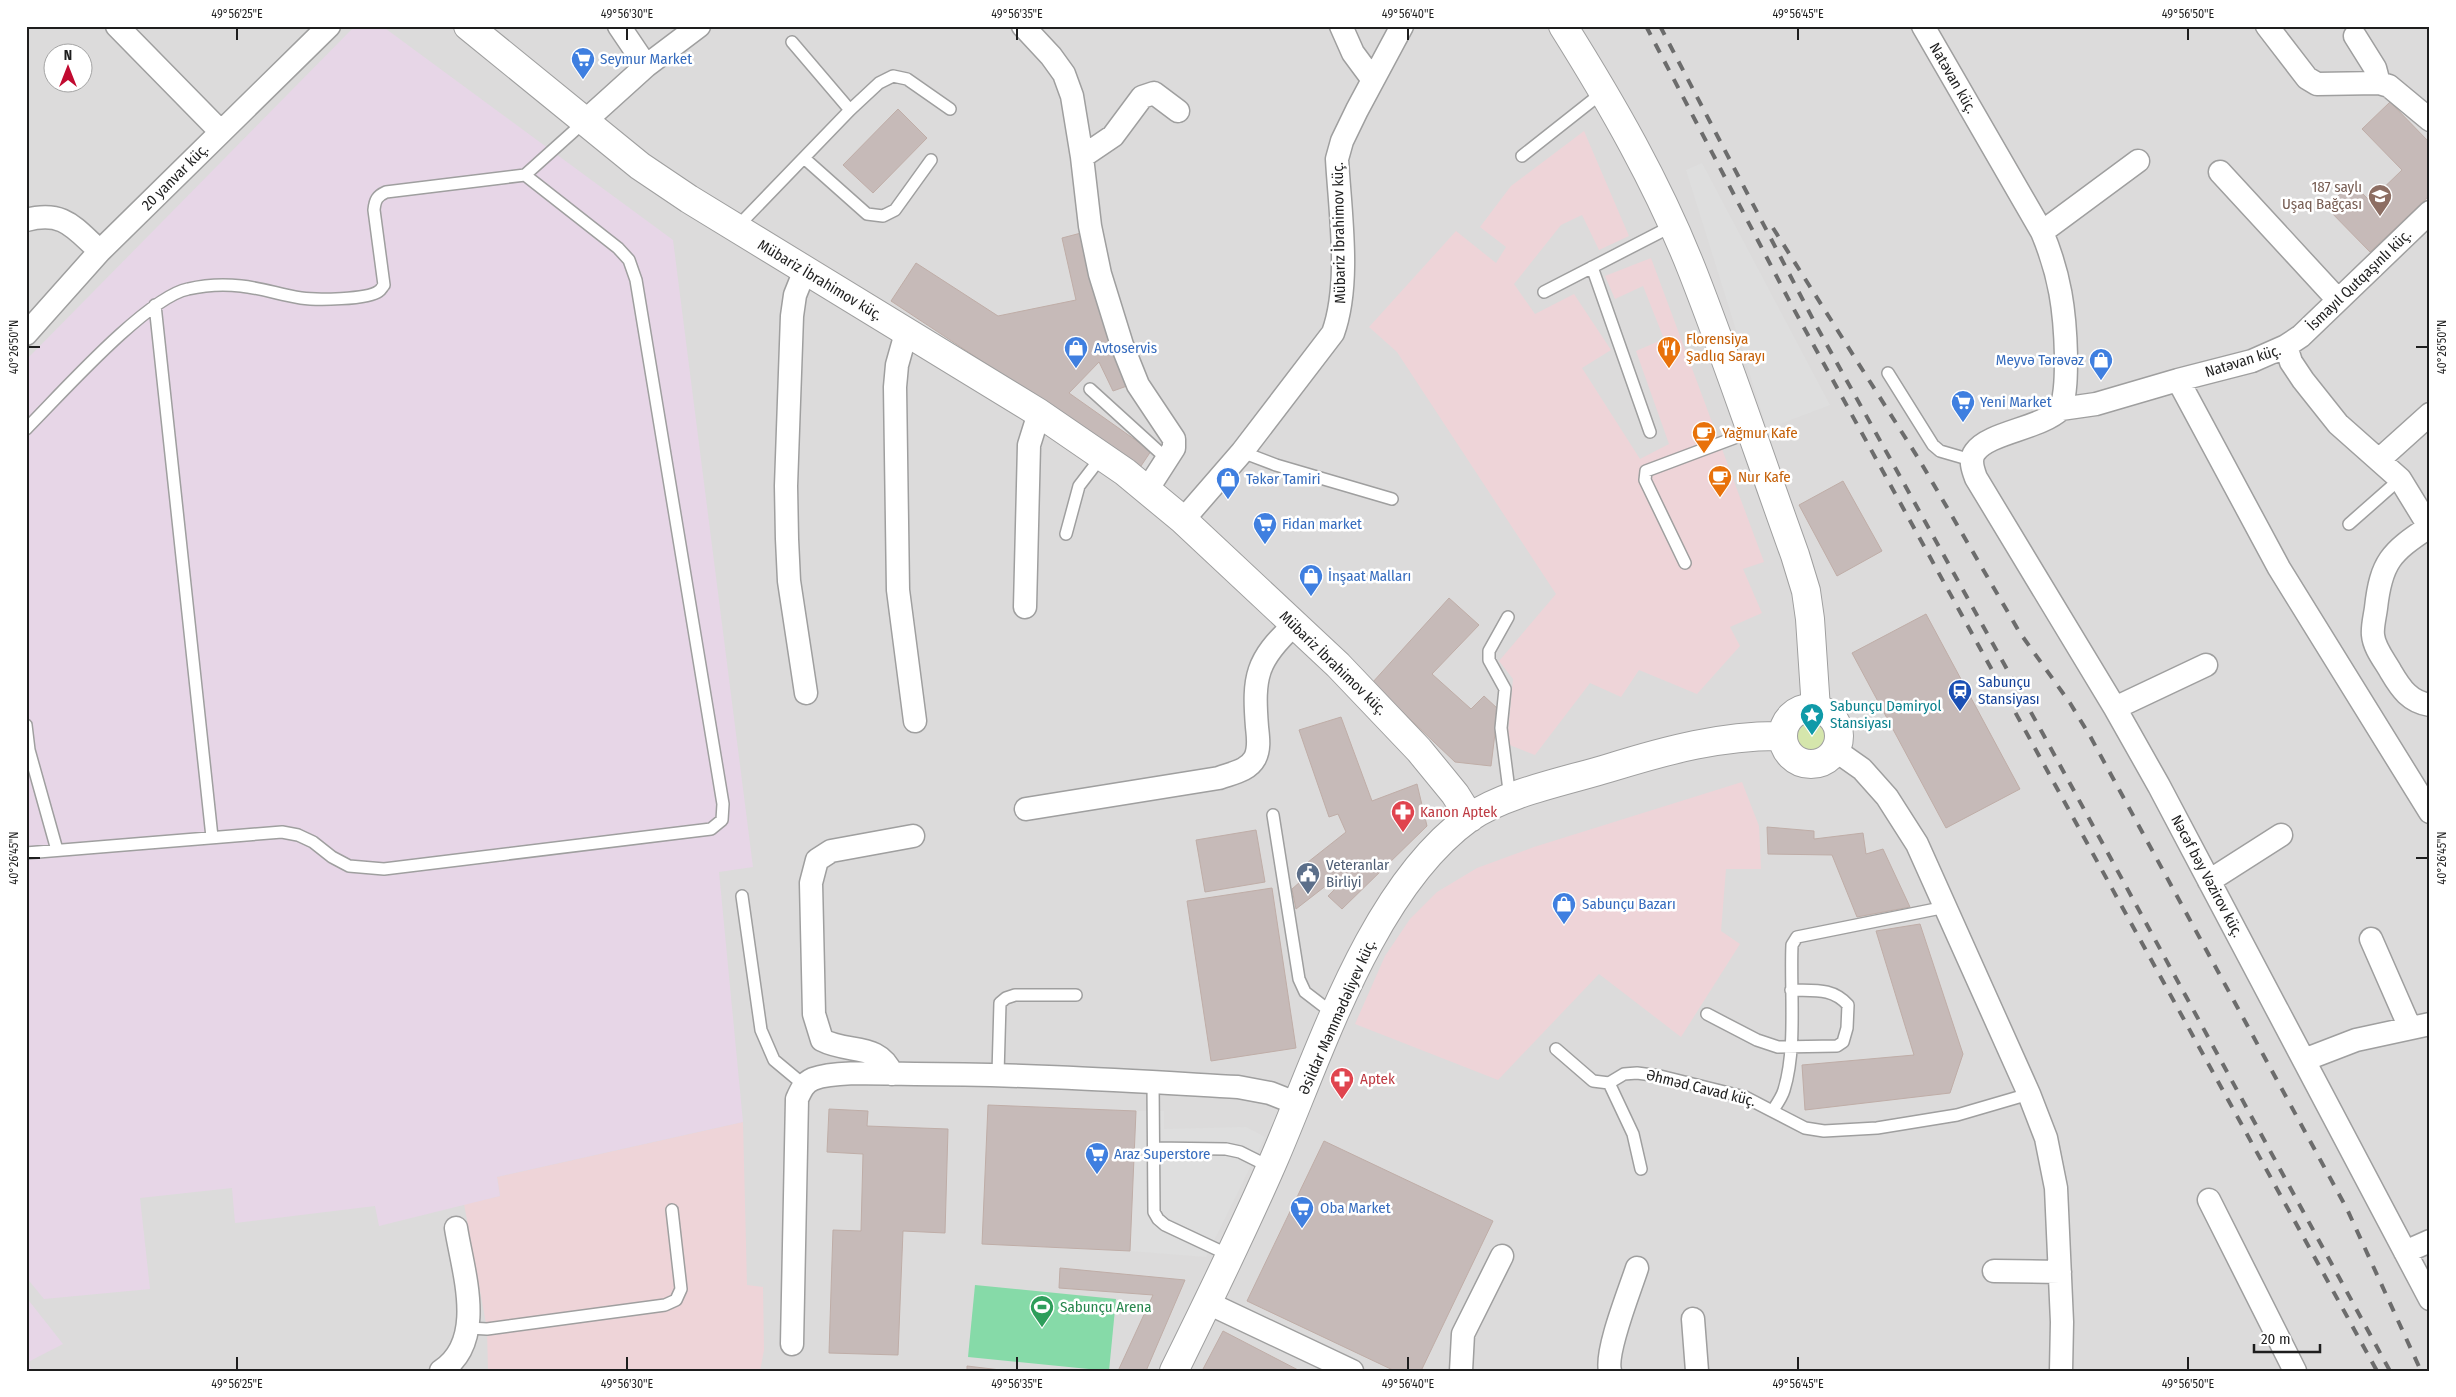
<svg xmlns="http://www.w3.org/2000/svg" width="2456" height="1397" font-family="'Fira Sans Condensed',sans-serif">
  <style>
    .residential { fill: #dcdbdb; fill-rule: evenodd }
    .commercial { fill: #eed4d8 }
    .industrial { fill: #e7d6e7 }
    .grass { fill: #d5e6ac }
    .pitch { fill: #86daa8 }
    .parking { fill: #dedede }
    .building { fill: #c6bab8; stroke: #bfada7 }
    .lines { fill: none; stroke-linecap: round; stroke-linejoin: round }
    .service-casing { stroke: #9f9f9f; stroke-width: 14 }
    .minor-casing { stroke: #9f9f9f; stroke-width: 25 }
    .tertiary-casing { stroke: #9f9f9f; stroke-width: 30 }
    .service { stroke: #fff; stroke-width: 11 }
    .minor { stroke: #fff; stroke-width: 22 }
    .tertiary { stroke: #fff; stroke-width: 28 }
    .rail { stroke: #6c6c6c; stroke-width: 4; stroke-dasharray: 10 10; stroke-linecap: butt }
    .ticks { fill: none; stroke: #1e1e1e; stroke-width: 2 }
    .labels { text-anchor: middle; stroke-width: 5; stroke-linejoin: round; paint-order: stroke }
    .shop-label { font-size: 15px; fill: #366cbe; stroke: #fff; text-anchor: start }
    .street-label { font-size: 15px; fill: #1e1e1e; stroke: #fff }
    .education-label { font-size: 15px; fill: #785e54; stroke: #fff; text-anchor: end }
    .food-label { font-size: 15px; fill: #c56008; stroke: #fff; text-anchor: start }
    .transit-label { font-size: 15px; fill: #164399; stroke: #fff; text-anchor: start }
    .culture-label { font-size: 15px; fill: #0d838f; stroke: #fff; text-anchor: start }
    .health-label { font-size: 15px; fill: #be3a42; stroke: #fff; text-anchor: start }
    .service-label { font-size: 15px; fill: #4e5e75; stroke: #fff; text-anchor: start }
    .leisure-label { font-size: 15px; fill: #27864d; stroke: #fff; text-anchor: start }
    .neatline { fill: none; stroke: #1e1e1e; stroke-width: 2 }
    .ticks-label { font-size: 12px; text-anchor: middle; fill: #1e1e1e }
  </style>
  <rect width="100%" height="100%" fill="#eee9e4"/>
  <path class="residential" d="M 26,26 L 2430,26 L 2430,1371 L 26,1371 ZM 52,52 L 82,52 L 82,82 L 52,82 Z"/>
  <path class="commercial" d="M 1584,131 L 1629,236 L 1599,250 L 1582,215 L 1561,225 L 1514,284 L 1535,314 L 1574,294 L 1611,350 L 1582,368 L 1640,459 L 1669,444 L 1636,351 L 1664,339 L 1643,286 L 1615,299 L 1605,276 L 1651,258 L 1764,562 L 1743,569 L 1762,613 L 1730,627 L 1740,646 L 1697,694 L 1639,670 L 1621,697 L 1590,683 L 1535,755 L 1507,744 L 1513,679 L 1499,661 L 1556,594 L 1397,352 L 1369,327 L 1456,231 L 1496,263 L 1506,247 L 1480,227 L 1511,186 Z
    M 1742,782 L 1759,826 L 1761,869 L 1726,869 L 1721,931 L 1740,944 L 1681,1037 L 1599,974 L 1498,1080 L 1355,1024 L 1385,956 L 1410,919 L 1437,892 L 1477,868 L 1534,847 Z
    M 743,1122 L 747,1285 L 763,1287 L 764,1350 L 760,1371 L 488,1371 L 487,1329 L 464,1204 L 500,1196 L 497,1177 Z"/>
  <path class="industrial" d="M 355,26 L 382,26 L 673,240 L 753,867 L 719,872 L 743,1122 L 497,1177 L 500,1196 L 379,1226 L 375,1206 L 235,1223 L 232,1188 L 140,1198 L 150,1289 L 44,1299 L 26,1277 L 26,360 Z
    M 26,1297 L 63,1344 L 28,1362 L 32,1371 L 26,1371 Z"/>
  <path class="grass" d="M1796 736a16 16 0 1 1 32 0a16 16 0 1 1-32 0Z"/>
  <path class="pitch" d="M 975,1285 L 1116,1299 L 1109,1371 L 968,1357 Z"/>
  <path class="parking" d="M 1702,163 L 1830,405 L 1767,429 L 1686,170 Z
    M 1136,1111 L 1164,1111 L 1164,1129 L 1246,1127 L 1265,1137 L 1206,1257 L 1130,1251 Z"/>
  <path class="building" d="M 2390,102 L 2430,143 L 2430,195 L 2370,252 L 2326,207 L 2352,183 L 2370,201 L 2402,170 L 2362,129 Z
    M 898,109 L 927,138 L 873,193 L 843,165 Z
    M 1081,233 L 1127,386 L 1113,391 L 1099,362 L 1069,393 L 1151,451 L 1139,469 L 1050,406 L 891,301 L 916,263 L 998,316 L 1076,300 L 1062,238 Z
    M 1843,481 L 1882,551 L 1837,576 L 1799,505 Z
    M 1449,598 L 1479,625 L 1432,674 L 1471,709 L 1484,696 L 1498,709 L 1491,766 L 1455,762 L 1372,683 Z
    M 1926,614 L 2020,789 L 1946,828 L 1852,653 Z
    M 1341,717 L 1372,801 L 1417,784 L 1427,826 L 1342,909 L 1328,896 L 1337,887 L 1332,881 L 1296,909 L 1292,889 L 1308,875 L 1303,866 L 1346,832 L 1338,814 L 1329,817 L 1299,730 Z
    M 1767,827 L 1814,831 L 1814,839 L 1863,833 L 1866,854 L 1883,849 L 1910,907 L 1857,917 L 1832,855 L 1768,854 Z
    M 1256,830 L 1265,882 L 1205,892 L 1196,840 Z
    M 1272,888 L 1296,1048 L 1211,1061 L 1187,901 Z
    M 1920,924 L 1963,1054 L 1950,1093 L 1805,1110 L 1802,1065 L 1914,1055 L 1876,931 Z
    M 988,1105 L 1136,1111 L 1130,1251 L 982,1244 Z
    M 829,1109 L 868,1111 L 867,1126 L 948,1129 L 945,1233 L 903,1231 L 898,1355 L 829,1353 L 833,1230 L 861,1231 L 863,1154 L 827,1152 Z
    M 1324,1141 L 1493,1221 L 1421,1371 L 1395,1371 L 1247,1301 Z
    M 1060,1268 L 1185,1280 L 1146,1371 L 1118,1371 L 1153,1295 L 1059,1288 Z
    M 1223,1331 L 1300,1371 L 1202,1371 Z
    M 967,1366 L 1009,1371 L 967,1371 Z"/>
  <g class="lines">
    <g class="service-casing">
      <path id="service" d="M 792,42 L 850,110
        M 1522,156 L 1603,92
        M 804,158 L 867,214 L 883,216 L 895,210 L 931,160
        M 737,227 L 850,110 L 879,83 L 893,76 L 907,79 L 950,109
        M 1592,267 L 1650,432
        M 1544,292 L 1672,226
        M 155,305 L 212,837
        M 1888,373 L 1933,445 L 1940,451 L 1971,460
        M 1090,389 L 1167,459
        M 26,429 C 59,396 147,297 188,289 C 205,285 224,284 241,286 C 261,288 281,295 301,298 C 315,300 368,300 379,291 C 381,290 382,287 384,285 L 374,210 C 375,200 377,196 386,192 L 525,175 L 584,122
        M 1242,452 L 1276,465 L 1392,499
        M 2349,524 L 2400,479
        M 1066,534 L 1079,486 L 1102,456
        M 1685,563 L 1645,480 L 1646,471 L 1750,432
        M 1508,617 L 1489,651 L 1489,660 L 1505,689 L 1501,728 L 1510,798
        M 26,725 L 29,750 L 57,850
        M 1273,815 L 1299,979 L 1305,992 L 1335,1015
        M 26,853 L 282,832 L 298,835 L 313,842 L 332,857 L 349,866 L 384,869 L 711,829 L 722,820 L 723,804 L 636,280 L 629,260 L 618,248 L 525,175
        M 742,896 L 761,1030 L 774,1060 L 804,1085
        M 1707,1014 L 1757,1040 L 1778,1047 L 1837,1046 L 1843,1042 L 1847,1028 L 1848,1005 C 1832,987 1813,991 1791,990
        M 1556,1049 L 1593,1081 L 1609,1083 L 1624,1074 L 1637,1073 L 1660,1076 L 1745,1097 L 1805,1128 L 1824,1131 L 1877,1128 L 1957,1115 L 2029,1094
        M 998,1074 L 1000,1003 L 1006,998 L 1015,995 L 1076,995
        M 1153,1082 L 1154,1212 L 1158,1219 L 1165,1225 L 1231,1256
        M 1609,1083 L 1633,1134 L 1641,1169
        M 1773,1110 C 1777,1104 1782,1097 1784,1090 C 1797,1048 1790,989 1792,945 L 1797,937 L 1946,907
        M 1153,1148 L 1226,1149 L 1240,1152 L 1270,1167
        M 469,1328 L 487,1329 L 665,1305 L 676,1300 L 681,1289 L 672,1210"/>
    </g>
    <g class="minor-casing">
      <path id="minor" d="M 117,26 L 221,132
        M 619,26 L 646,66
        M 1023,26 L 1051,56 L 1064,74 L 1072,96 L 1082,157 L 1090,226 L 1100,274 L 1122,345 L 1138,385 L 1174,439 L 1174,448 L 1147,490
        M 1341,26 L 1353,53 L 1373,80
        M 1923,26 L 2042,232 C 2060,275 2065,310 2066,356 C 2066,374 2066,392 2061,409 C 2040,429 1989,432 1975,452 C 1969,460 1973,470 1976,478 L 2115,708 L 2159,786 L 2430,1299
        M 2267,26 L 2307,78 L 2317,84 L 2379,83 L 2389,86 L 2430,120
        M 2355,36 L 2375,68 L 2379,83
        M 584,122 L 646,66 L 699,26
        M 1082,157 L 1113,136 L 1142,97 L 1154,93 L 1178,111
        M 2220,172 L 2338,300
        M 26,220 C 64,210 74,228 100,251
        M 2042,232 L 2138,161
        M 805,270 L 795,295 L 792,316 L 786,486 L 787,539 L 789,581 L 806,693
        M 906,333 L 897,365 L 895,387 L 898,590 L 915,721
        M 26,334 L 100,251 L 329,26
        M 2286,346 L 2301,336 L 2430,212
        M 2178,380 L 2279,568 L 2430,812
        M 2061,409 L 2096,404 L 2178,380 L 2252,361 L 2286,346 L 2291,362 L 2303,380 L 2338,424 L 2400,479 L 2430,528
        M 2380,459 L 2430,414
        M 1183,520 L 1242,452 L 1333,333 C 1351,283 1340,212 1337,159 L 1342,141 L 1357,110 L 1402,26
        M 2429,527 C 2391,552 2381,562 2376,608 C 2375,616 2372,627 2373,635 C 2374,648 2385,661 2391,672 C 2401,689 2410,702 2430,705
        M 1025,607 L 1029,445 L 1039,413
        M 2115,708 L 2206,665
        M 1835,750 L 1862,769 L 1887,797 L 1917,844 L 2029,1094 L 2046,1138 L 2056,1188 L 2062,1322 L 2061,1371
        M 1026,809 L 1219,778 C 1232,773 1248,771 1255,758 C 1260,748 1258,737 1257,727 C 1253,677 1256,660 1294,625
        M 2209,881 L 2281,835
        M 2371,939 L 2410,1028
        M 2304,1060 L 2356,1040 L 2430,1024
        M 892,1074 C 879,1042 849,1054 822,1040 L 814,1014 L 811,883 L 817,860 L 831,851 L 913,836
        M 2209,1200 L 2295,1371
        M 2405,1252 L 2430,1241
        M 1994,1271 L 2060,1272
        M 1208,1303 L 1352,1371
        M 1693,1319 L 1697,1371
        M 792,1344 L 797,1099 C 801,1090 804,1083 813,1079 C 837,1070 888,1074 915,1074 C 1023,1074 1130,1081 1238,1087 L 1270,1093 L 1298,1104
        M 441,1371 C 487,1341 463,1272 456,1228
        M 1461,1371 L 1463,1334 L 1502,1256
        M 1610,1371 C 1605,1351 1630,1290 1637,1268"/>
    </g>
    <g class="tertiary-casing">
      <path id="tertiary" d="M 468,26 L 640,166 L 689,199 L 1039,413 L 1125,472 L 1183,520 L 1338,665 L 1419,750 L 1455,794 L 1470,818
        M 1563,26 C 1612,104 1658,184 1692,270 C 1729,364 1761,461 1795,555 L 1806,591 L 1810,619 L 1816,709
        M1783 736a28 28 0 1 1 56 0a28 28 0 1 1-56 0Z
        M 1174,1371 C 1209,1300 1244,1229 1275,1157 C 1321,1050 1372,888 1469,818 C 1504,793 1567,781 1609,768 C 1667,750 1723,735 1783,736"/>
    </g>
    <use href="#service" class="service"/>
    <use href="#minor" class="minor"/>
    <use href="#tertiary" class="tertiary"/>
    <path class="rail" d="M 1646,26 L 1791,304 L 2377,1371
      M 1660,26 L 1817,327 L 2043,734 L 2390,1371
      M 1773,228 L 1920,461 L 2020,633 L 2070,703 L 2090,736 L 2347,1209 L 2421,1371"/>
  </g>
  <path class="ticks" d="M 237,28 L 237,40M 627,28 L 627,40M 1017,28 L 1017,40M 1408,28 L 1408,40M 1798,28 L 1798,40M 2188,28 L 2188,40M 28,347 L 40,347M 2416,347 L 2428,347M 28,858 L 40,858M 2416,858 L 2428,858M 237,1357 L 237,1370M 627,1357 L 627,1370M 1017,1357 L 1017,1370M 1408,1357 L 1408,1370M 1798,1357 L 1798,1370M 2188,1357 L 2188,1370"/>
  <defs>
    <g id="supermarket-pin" transform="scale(1.25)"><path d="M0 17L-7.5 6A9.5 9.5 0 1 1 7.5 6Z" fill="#3f7fe0" stroke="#fff"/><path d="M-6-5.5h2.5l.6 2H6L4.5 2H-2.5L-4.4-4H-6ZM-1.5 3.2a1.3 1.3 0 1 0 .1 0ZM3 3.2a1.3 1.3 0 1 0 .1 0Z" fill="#fff"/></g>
    <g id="school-pin" transform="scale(1.25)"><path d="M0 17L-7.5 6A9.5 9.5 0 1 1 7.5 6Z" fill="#8d6e63" stroke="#fff"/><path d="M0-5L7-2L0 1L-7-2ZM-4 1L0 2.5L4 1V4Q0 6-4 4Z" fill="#fff"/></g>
    <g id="shop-pin" transform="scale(1.25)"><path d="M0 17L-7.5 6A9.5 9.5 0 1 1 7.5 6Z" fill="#3f7fe0" stroke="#fff"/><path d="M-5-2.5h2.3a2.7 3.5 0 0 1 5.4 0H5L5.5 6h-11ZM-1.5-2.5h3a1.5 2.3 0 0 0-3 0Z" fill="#fff"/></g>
    <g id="restaurant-pin" transform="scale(1.25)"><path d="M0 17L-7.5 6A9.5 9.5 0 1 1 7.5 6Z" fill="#e8710a" stroke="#fff"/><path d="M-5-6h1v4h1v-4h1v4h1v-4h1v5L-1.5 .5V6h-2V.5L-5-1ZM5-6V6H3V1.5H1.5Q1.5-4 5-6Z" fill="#fff"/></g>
    <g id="cafe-pin" transform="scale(1.25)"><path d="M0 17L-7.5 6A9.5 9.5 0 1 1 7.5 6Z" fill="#e8710a" stroke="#fff"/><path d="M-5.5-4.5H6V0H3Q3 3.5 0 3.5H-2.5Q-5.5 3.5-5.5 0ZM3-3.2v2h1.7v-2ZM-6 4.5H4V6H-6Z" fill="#fff"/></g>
    <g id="station-pin" transform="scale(1.25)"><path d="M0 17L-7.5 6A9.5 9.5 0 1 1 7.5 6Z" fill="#1a4fb4" stroke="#fff"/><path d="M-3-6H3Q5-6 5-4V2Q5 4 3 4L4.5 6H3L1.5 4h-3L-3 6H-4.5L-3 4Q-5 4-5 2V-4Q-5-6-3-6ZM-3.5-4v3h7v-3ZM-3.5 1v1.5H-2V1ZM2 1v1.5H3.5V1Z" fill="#fff"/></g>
    <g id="sight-pin" transform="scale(1.25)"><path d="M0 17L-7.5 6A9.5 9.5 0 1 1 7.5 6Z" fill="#0f9aa8" stroke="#fff"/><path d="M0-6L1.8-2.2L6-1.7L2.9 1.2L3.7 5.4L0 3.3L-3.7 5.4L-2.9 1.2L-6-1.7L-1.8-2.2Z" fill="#fff"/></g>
    <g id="pharmacy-pin" transform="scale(1.25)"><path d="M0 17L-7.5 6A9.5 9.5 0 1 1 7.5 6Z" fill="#e0444e" stroke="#fff"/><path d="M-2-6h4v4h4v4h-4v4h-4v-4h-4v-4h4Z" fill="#fff"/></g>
    <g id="civic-pin" transform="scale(1.25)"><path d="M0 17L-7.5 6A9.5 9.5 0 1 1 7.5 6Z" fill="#5c6f8a" stroke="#fff"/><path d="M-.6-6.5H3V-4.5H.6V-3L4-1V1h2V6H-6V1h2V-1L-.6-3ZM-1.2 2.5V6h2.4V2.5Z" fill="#fff"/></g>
    <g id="stadium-pin" transform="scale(1.25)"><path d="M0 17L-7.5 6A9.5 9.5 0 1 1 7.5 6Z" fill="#2e9e5b" stroke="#fff"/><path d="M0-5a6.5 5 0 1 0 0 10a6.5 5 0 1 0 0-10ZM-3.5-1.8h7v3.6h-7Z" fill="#fff"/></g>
  </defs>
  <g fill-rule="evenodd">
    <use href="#supermarket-pin" x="583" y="59"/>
    <use href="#school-pin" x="2380" y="196"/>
    <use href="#shop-pin" x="1076" y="348"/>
    <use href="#restaurant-pin" x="1669" y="348"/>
    <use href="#shop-pin" x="2101" y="360"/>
    <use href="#supermarket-pin" x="1963" y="402"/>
    <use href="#cafe-pin" x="1704" y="433"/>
    <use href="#cafe-pin" x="1720" y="477"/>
    <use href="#shop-pin" x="1228" y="479"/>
    <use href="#supermarket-pin" x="1265" y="524"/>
    <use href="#shop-pin" x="1311" y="576"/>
    <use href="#station-pin" x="1960" y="691"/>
    <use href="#sight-pin" x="1812" y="715"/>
    <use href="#pharmacy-pin" x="1403" y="812"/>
    <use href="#civic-pin" x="1308" y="874"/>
    <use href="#shop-pin" x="1564" y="904"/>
    <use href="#pharmacy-pin" x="1342" y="1079"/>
    <use href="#supermarket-pin" x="1097" y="1154"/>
    <use href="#supermarket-pin" x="1302" y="1208"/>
    <use href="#stadium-pin" x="1042" y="1307"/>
  </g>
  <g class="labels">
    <g class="shop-label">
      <text x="600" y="64">Seymur Market</text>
      <text x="1094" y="353">Avtoservis</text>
      <text x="2084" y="365" text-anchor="end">Meyvə Tərəvəz</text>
      <text x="1980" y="407">Yeni Market</text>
      <text x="1246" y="484">Təkər Tamiri</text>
      <text x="1282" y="529">Fidan market</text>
      <text x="1328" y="581">İnşaat Malları</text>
      <text x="1582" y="909">Sabunçu Bazarı</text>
      <text x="1114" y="1159">Araz Superstore</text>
      <text x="1320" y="1213">Oba Market</text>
    </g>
    <g class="street-label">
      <text transform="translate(1953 78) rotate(60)" y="5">Natəvan küç.</text>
      <text transform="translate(175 177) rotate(-45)" y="5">20 yanvar küç.</text>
      <text transform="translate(1339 233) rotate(-91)" y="5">Mübariz İbrahimov küç.</text>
      <text transform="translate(820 280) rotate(31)" y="5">Mübariz İbrahimov küç.</text>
      <text transform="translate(2359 280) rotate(-44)" y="5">İsmayıl Qutqaşınlı küç.</text>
      <text transform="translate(2243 361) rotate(-17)" y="5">Natəvan küç.</text>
      <text transform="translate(1333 663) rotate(44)" y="5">Mübariz İbrahimov küç.</text>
      <text transform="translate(2207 876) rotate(62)" y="5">Nəcəf bəy Vəzirov küç.</text>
      <text transform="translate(1337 1017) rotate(-66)" y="5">Əsildar Məmmədəliyev küç.</text>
      <text transform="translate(1701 1088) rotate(14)" y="5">Əhməd Cavad küç.</text>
    </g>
    <g class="education-label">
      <text x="2362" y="192">187 saylı<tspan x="2362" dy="17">Uşaq Bağçası</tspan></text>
    </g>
    <g class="food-label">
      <text x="1686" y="344">Florensiya<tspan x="1686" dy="17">Şadlıq Sarayı</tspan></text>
      <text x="1722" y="438">Yağmur Kafe</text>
      <text x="1738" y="482">Nur Kafe</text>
    </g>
    <g class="transit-label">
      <text x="1978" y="687">Sabunçu<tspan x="1978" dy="17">Stansiyası</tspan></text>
    </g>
    <g class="culture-label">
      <text x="1830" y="711">Sabunçu Dəmiryol<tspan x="1830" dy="17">Stansiyası</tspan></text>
    </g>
    <g class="health-label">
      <text x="1420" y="817">Kanon Aptek</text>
      <text x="1360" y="1084">Aptek</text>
    </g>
    <g class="service-label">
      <text x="1326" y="870">Veteranlar<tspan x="1326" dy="17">Birliyi</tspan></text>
    </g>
    <g class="leisure-label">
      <text x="1060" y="1312">Sabunçu Arena</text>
    </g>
  </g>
  <rect width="2456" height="1397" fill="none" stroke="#ffffff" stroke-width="55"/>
  <g transform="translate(68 68)"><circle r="24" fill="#ffffff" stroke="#a5a5a5"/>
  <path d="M0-4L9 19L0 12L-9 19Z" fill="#c10a30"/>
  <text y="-8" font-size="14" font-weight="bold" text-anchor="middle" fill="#1e1e1e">N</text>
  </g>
  <path d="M2254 1344v8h66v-8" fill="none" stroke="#1e1e1e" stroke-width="2.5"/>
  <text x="2261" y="1344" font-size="15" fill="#1e1e1e" stroke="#ffffff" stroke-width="4" paint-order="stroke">20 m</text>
  <rect x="28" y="28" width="2400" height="1342" class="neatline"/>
  <g class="ticks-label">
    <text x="237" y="18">49°56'25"E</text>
    <text x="627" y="18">49°56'30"E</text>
    <text x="1017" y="18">49°56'35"E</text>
    <text x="1408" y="18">49°56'40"E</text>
    <text x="1798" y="18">49°56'45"E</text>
    <text x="2188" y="18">49°56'50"E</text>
    <text transform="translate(14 347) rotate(-90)" y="4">40°26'50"N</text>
    <text transform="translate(2442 347) rotate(-90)" y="4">40°26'50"N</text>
    <text transform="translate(14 858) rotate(-90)" y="4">40°26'45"N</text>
    <text transform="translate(2442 858) rotate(-90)" y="4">40°26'45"N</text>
    <text x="237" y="1388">49°56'25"E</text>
    <text x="627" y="1388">49°56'30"E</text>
    <text x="1017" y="1388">49°56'35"E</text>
    <text x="1408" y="1388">49°56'40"E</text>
    <text x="1798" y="1388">49°56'45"E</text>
    <text x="2188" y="1388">49°56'50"E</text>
  </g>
</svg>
